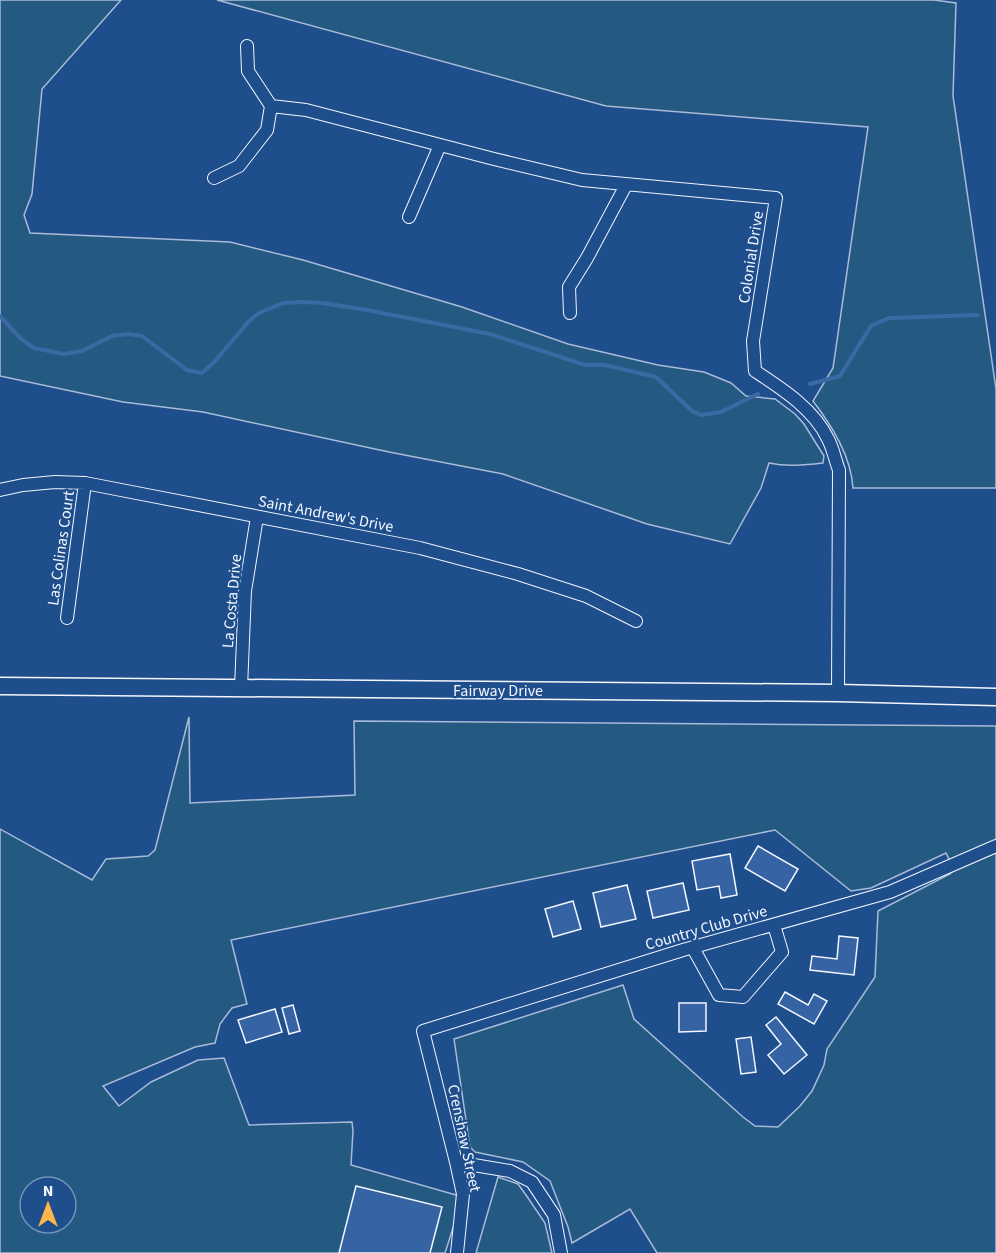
<svg xmlns="http://www.w3.org/2000/svg" width="996" height="1253" font-family="'Source Sans 3',sans-serif">
  <style>
    .green { fill: #245a82; stroke: #a8bbd7; stroke-width: 1.5; fill-rule: evenodd }
    .lines { fill: none; stroke-linecap: round; stroke-linejoin: round }
    .stream { stroke: #3b69a3; stroke-width: 4 }
    .building { fill: #3563a3; stroke: #f2f6ff; stroke-width: 1.5 }
    .minor-casing { stroke: #f2f6ff; stroke-width: 14 }
    .secondary-casing { stroke: #f2f6ff; stroke-width: 19 }
    .minor { stroke: #1f4e8c; stroke-width: 12 }
    .secondary { stroke: #1f4e8c; stroke-width: 16 }
    .labels { text-anchor: middle; stroke-width: 4.5; stroke-linejoin: round; paint-order: stroke }
    .street-label { font-size: 16px; fill: #f2f6ff; stroke: #1f4e8c }
  </style>
  <rect width="100%" height="100%" fill="#1f4e8c"/>
  <path class="green" d="M 0,0 L 121,0 L 42,89 L 32,194 L 24,215 L 30,233 L 230,242 L 303,260 L 462,307 L 568,344 L 658,365 L 704,372 L 731,383 L 746,396 L 775,399 L 795,414 L 804,424 L 824,456 L 823,463 C 805,465 787,467 769,463 L 761,488 L 730,544 L 647,524 L 503,474 L 389,452 L 203,412 L 123,402 L 0,376 Z
    M 217,0 L 934,0 L 956,3 L 953,96 L 996,389 L 996,488 L 853,488 C 851,456 832,426 813,401 L 833,368 L 868,127 L 606,106 Z
    M 189,717 L 190,803 L 355,795 L 354,721 L 996,726 L 996,1253 L 657,1253 L 630,1209 L 572,1243 L 568,1227 L 550,1181 L 523,1162 L 475,1152 L 470,1147 L 454,1039 L 623,985 L 634,1019 L 743,1117 L 755,1126 L 778,1127 L 800,1106 L 812,1091 L 824,1065 L 827,1049 L 875,977 L 878,911 L 950,874 L 954,870 L 946,853 L 871,888 L 851,891 L 775,830 L 231,940 L 247,1004 L 232,1008 L 220,1024 L 215,1043 L 195,1047 L 103,1086 L 119,1106 L 151,1082 L 198,1060 L 224,1058 L 249,1125 L 352,1122 L 353,1131 L 351,1165 L 463,1197 L 445,1253 L 0,1253 L 0,829 L 92,880 L 106,859 L 148,856 L 155,850 ZM 30,1187 L 66,1187 L 66,1223 L 30,1223 Z
    M 498,1177 L 518,1184 L 526,1195 L 545,1223 L 552,1253 L 476,1253 Z"/>
  <g class="lines">
    <path class="stream" d="M 0,316 L 20,338 L 34,348 L 64,354 L 82,351 L 112,336 L 129,334 L 142,336 L 187,370 L 202,373 L 215,361 L 249,321 L 259,313 L 283,303 L 303,302 L 323,303 L 367,310 L 490,334 L 585,365 L 605,365 L 656,377 L 692,411 L 701,415 L 721,412 L 758,394
      M 810,384 L 840,376 L 871,326 L 889,318 L 978,315"/>
  </g>
  <path class="building" d="M 758,846 L 798,869 L 785,891 L 745,868 Z
    M 730,854 L 737,895 L 721,898 L 719,886 L 697,890 L 692,861 Z
    M 683,883 L 689,910 L 653,918 L 647,891 Z
    M 627,885 L 636,919 L 601,927 L 593,893 Z
    M 573,901 L 581,929 L 553,937 L 545,909 Z
    M 839,936 L 858,938 L 854,975 L 810,970 L 812,956 L 837,959 Z
    M 785,992 L 808,1005 L 814,994 L 827,1001 L 814,1024 L 778,1004 Z
    M 679,1003 L 706,1003 L 706,1031 L 679,1032 Z
    M 293,1005 L 300,1031 L 289,1034 L 282,1008 Z
    M 275,1009 L 282,1032 L 246,1043 L 238,1020 Z
    M 776,1017 L 807,1055 L 784,1074 L 768,1055 L 781,1044 L 766,1025 Z
    M 751,1037 L 756,1072 L 741,1074 L 736,1039 Z
    M 356,1186 L 442,1207 L 430,1253 L 339,1253 Z"/>
  <g class="lines">
    <g class="minor-casing">
      <path id="minor" d="M 247,46 L 248,71 L 271,106 L 306,110 L 494,159 L 582,180 L 776,198 L 753,341 L 755,371 C 781,388 814,409 828,439 C 833,448 835,460 839,470 L 838,693
        M 214,178 L 239,166 L 267,130 L 271,106
        M 409,217 L 440,145
        M 570,313 L 569,287 L 587,258 L 626,185
        M 0,490 L 23,485 L 55,482 L 85,483 L 420,548 L 518,574 L 586,596 L 636,621
        M 67,618 L 85,483
        M 241,688 L 245,591 L 257,517
        M 693,948 L 719,995 L 743,997 L 782,952 L 774,925
        M 456,1162 L 510,1171 L 532,1182 L 554,1215 L 561,1253
        M 457,1253 L 463,1194 L 456,1162 L 423,1031 L 683,950 L 890,892 L 996,846"/>
    </g>
    <g class="secondary-casing">
      <path id="secondary" d="M 0,686 L 838,693 L 996,697"/>
    </g>
    <use href="#minor" class="minor"/>
    <use href="#secondary" class="secondary"/>
  </g>
  <g class="labels">
    <g class="street-label">
      <text transform="translate(750 257) rotate(-81)" y="6">Colonial Drive</text>
      <text transform="translate(326 513) rotate(11)" y="6">Saint Andrew's Drive</text>
      <text transform="translate(60 548) rotate(-82)" y="6">Las Colinas Court</text>
      <text transform="translate(231 601) rotate(-85)" y="6">La Costa Drive</text>
      <text x="498" y="696">Fairway Drive</text>
      <text transform="translate(706 927) rotate(-16)" y="6">Country Club Drive</text>
      <text transform="translate(465 1138) rotate(78)" y="6">Crenshaw Street</text>
    </g>
  </g>
  <g transform="translate(48 1205)"><circle r="28" fill="#1f4e8c" stroke="#7391ba" stroke-width="1.5"/>
  <path d="M0-4.5L10 22L0 15L-10 22Z" fill="#ffb74d"/>
  <text y="-9" font-size="16" font-weight="bold" text-anchor="middle" fill="#f2f6ff">N</text>
  </g>
</svg>
